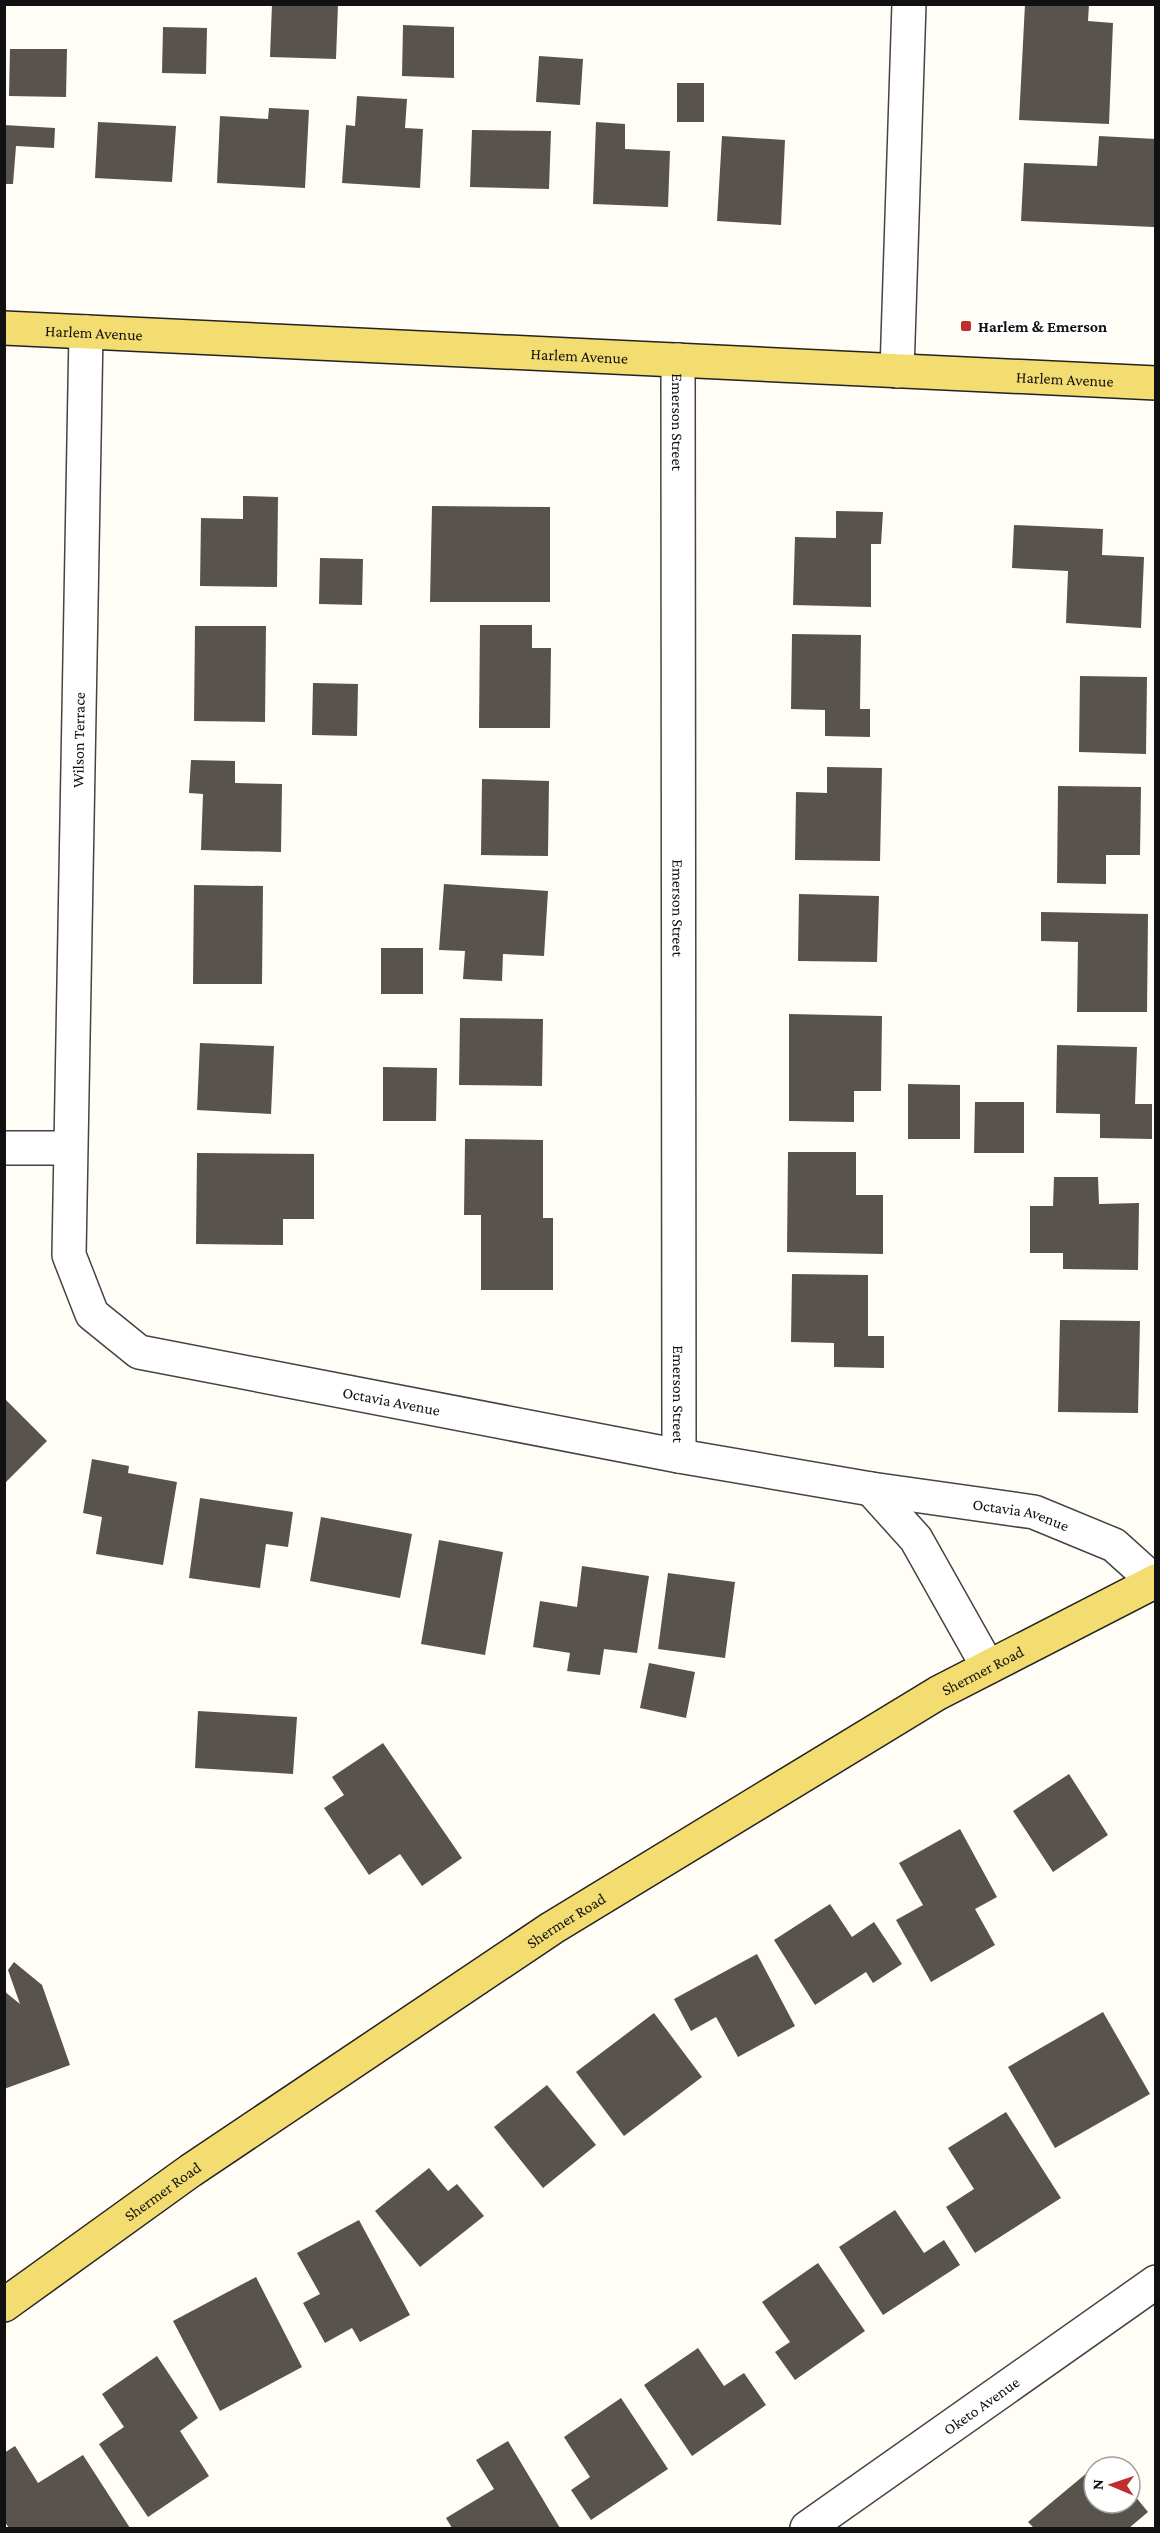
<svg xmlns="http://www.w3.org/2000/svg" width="1160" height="2533" font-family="'Crimson Pro',serif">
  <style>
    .building { fill: #59534d }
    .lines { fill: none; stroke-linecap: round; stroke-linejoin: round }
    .minor-casing { stroke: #444; stroke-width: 36 }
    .major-casing { stroke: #222; stroke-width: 36 }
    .minor { stroke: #fff; stroke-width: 33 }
    .major { stroke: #f3dc70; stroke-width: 33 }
    .poi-dot { fill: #bd2f2c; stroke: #fff; stroke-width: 2 }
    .labels { text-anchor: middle; stroke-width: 6; stroke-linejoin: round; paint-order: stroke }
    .poi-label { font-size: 16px; font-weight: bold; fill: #111; stroke: #fff; text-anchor: start }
    .street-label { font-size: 16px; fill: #111; stroke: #fff }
  </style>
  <rect width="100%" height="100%" fill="#fffdf5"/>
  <path class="building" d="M 272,4 L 338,4 L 336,59 L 270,57 Z
    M 1025,4 L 1089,4 L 1088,21 L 1113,23 L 1109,124 L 1019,120 Z
    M 403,25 L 454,27 L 454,78 L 402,76 Z
    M 163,27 L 207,28 L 206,74 L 162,73 Z
    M 10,49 L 67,49 L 66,97 L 9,96 Z
    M 539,56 L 583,59 L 580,105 L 536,102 Z
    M 677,83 L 704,83 L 704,122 L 677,122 Z
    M 357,96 L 407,99 L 405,128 L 423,129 L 420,188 L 342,183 L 346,125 L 355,126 Z
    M 269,108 L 309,110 L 305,188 L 217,183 L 220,116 L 268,119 Z
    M 98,122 L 176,126 L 172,182 L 95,178 Z
    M 596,122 L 625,124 L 625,149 L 670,151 L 668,207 L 593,204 Z
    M 4,125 L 55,128 L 54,148 L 16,146 L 13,184 L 4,184 Z
    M 472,130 L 551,131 L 549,189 L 470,187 Z
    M 722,136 L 785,140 L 781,225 L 717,221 Z
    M 1099,136 L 1156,139 L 1154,227 L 1021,221 L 1024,163 L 1097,166 Z
    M 243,496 L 278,497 L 277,587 L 200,586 L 201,518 L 243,519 Z
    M 432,506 L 550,507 L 550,602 L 430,602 Z
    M 836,511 L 883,512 L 881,544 L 871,544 L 871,607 L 793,605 L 795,537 L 836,538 Z
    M 1014,525 L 1103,529 L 1102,555 L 1144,557 L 1141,628 L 1066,623 L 1068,571 L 1012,568 Z
    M 320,558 L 363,559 L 362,605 L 319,604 Z
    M 480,625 L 532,625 L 532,648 L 551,648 L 550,728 L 479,728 Z
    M 195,626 L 266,626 L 265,722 L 194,721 Z
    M 792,634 L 861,635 L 860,709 L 870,709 L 870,737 L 825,736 L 825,710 L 791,709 Z
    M 1080,676 L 1147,677 L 1146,754 L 1079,752 Z
    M 313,683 L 358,684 L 357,736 L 312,735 Z
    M 191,760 L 235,761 L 235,783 L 282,784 L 281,852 L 201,850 L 203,794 L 189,793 Z
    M 827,767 L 882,768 L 880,861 L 795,860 L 796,792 L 827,793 Z
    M 482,779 L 549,781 L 548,856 L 481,855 Z
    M 1058,786 L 1141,787 L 1140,855 L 1106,855 L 1106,884 L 1057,883 Z
    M 444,884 L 548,891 L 544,956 L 503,954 L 502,981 L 463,979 L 465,951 L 439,950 Z
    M 194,885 L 263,886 L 262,984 L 193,984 Z
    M 799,894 L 879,896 L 877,962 L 798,961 Z
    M 1041,912 L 1148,914 L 1147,1012 L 1077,1012 L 1078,942 L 1041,941 Z
    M 381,948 L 423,948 L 423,994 L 381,994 Z
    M 789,1014 L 882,1016 L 881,1091 L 854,1091 L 854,1122 L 789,1121 Z
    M 460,1018 L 543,1019 L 542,1086 L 459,1085 Z
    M 200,1043 L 274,1046 L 271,1114 L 197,1110 Z
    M 1057,1045 L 1137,1047 L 1135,1104 L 1152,1104 L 1152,1139 L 1100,1138 L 1100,1114 L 1056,1113 Z
    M 383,1067 L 437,1068 L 436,1121 L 383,1121 Z
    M 908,1084 L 960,1085 L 960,1139 L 908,1139 Z
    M 975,1102 L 1024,1102 L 1024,1153 L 974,1153 Z
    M 465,1139 L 543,1140 L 543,1218 L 553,1218 L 553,1290 L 481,1290 L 481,1215 L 464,1215 Z
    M 788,1152 L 856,1152 L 856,1195 L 883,1195 L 883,1254 L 787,1252 Z
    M 197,1153 L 314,1154 L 314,1219 L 283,1219 L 283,1245 L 196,1244 Z
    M 1054,1177 L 1098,1177 L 1099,1204 L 1139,1203 L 1138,1270 L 1063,1269 L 1063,1253 L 1030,1253 L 1030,1206 L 1053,1206 Z
    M 792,1274 L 868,1275 L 868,1336 L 884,1336 L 884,1368 L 834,1367 L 834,1343 L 791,1342 Z
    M 1060,1320 L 1140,1321 L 1138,1413 L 1058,1412 Z
    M 4,1398 L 47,1441 L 4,1484 Z
    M 92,1459 L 129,1466 L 128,1473 L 177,1482 L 163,1565 L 96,1554 L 102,1517 L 83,1513 Z
    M 200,1498 L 293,1512 L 288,1547 L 266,1544 L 260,1588 L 189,1578 Z
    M 321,1517 L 412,1534 L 400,1598 L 310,1581 Z
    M 439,1540 L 503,1552 L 485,1655 L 421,1644 Z
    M 582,1566 L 649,1576 L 637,1653 L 604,1649 L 600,1675 L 567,1671 L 570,1653 L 533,1647 L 540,1601 L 577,1607 Z
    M 668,1573 L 735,1582 L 725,1658 L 658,1649 Z
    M 649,1663 L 695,1672 L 686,1718 L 640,1708 Z
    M 198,1711 L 297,1717 L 293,1774 L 195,1768 Z
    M 383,1743 L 462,1858 L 422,1886 L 400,1854 L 369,1875 L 324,1808 L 344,1795 L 332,1777 Z
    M 1069,1774 L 1108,1835 L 1053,1872 L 1013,1811 Z
    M 960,1829 L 997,1897 L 975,1909 L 995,1945 L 931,1982 L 896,1920 L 923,1905 L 899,1863 Z
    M 830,1904 L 852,1937 L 874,1922 L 902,1964 L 873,1983 L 866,1972 L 815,2005 L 774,1940 Z
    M 757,1954 L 795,2026 L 738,2057 L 716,2017 L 691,2031 L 674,1999 Z
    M 14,1962 L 42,1985 L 70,2065 L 4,2089 L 4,1991 L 20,2004 L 8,1970 Z
    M 1103,2012 L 1150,2094 L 1055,2148 L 1008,2067 Z
    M 654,2013 L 702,2077 L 624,2136 L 576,2072 Z
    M 547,2085 L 596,2145 L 543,2188 L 494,2127 Z
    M 1006,2112 L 1061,2198 L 975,2253 L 946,2207 L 974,2189 L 948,2148 Z
    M 429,2168 L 448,2191 L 457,2184 L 484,2216 L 420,2267 L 375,2211 Z
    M 895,2210 L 924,2253 L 944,2240 L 960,2265 L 883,2315 L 839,2247 Z
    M 359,2220 L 410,2315 L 360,2342 L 352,2328 L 325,2343 L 303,2303 L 320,2294 L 297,2253 Z
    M 818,2263 L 865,2331 L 795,2380 L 775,2352 L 790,2342 L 762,2302 Z
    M 256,2277 L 302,2367 L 220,2411 L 173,2321 Z
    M 698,2348 L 724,2386 L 744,2373 L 766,2405 L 692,2456 L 644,2385 Z
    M 157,2356 L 198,2418 L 180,2431 L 209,2476 L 148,2517 L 99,2444 L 124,2427 L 102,2394 Z
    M 621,2398 L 668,2469 L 591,2520 L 571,2490 L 590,2477 L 564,2437 Z
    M 508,2441 L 560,2528 L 452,2528 L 446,2518 L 494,2489 L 476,2460 Z
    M 15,2446 L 38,2483 L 83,2455 L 130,2528 L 9,2528 L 4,2521 L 4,2453 Z
    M 1104,2459 L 1111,2467 L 1094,2467 Z
    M 1094,2467 L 1094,2503 L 1130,2503 L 1130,2490 L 1148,2512 L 1129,2528 L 1034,2528 L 1028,2522 Z"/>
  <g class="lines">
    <g class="minor-casing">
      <g id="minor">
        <path id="s1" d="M 86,332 L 69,1255 L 92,1314 L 139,1352 L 679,1456 L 871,1489 L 1034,1512 L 1114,1545 L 1154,1581"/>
        <path id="s2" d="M 678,360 L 679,1456"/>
        <path d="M 897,371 L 909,4"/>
        <path d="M 4,1148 L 69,1148"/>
        <path d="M 871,1489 L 916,1539 L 988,1667"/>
        <path id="s3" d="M 807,2528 L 1156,2282"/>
      </g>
    </g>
    <g class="major-casing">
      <g id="major">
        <path id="s4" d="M 4,328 L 1156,383"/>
        <path id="s5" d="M 4,2305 L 190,2171 L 552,1928 L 938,1693 L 1156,1581"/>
      </g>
    </g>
    <use href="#minor" class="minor"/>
    <use href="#major" class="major"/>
  </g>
  <rect class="poi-dot" x="960" y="320" width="12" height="12" rx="3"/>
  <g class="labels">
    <g class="poi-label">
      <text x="978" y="332">Harlem &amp; Emerson</text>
    </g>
    <g class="street-label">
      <text dy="6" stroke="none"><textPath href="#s4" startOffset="90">Harlem Avenue</textPath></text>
      <text dy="6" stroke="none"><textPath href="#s4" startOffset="576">Harlem Avenue</textPath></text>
      <text dy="6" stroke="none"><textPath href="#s4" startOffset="1062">Harlem Avenue</textPath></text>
      <text dy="6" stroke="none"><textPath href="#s2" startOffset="62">Emerson Street</textPath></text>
      <text transform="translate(78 740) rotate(-89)" y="6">Wilson Terrace</text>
      <text dy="6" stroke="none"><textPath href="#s2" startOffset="548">Emerson Street</textPath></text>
      <text dy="6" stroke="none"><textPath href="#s2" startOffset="1034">Emerson Street</textPath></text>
      <text dy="6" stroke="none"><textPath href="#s1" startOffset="1304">Octavia Avenue</textPath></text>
      <text dy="6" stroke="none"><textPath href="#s1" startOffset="1944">Octavia Avenue</textPath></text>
      <text dy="6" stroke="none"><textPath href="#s5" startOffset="1167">Shermer Road</textPath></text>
      <text dy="6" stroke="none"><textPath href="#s5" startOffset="681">Shermer Road</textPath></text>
      <text dy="6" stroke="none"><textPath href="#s5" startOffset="195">Shermer Road</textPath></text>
      <text dy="6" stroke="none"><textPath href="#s3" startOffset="213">Oketo Avenue</textPath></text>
    </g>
  </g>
  <rect width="1160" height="2533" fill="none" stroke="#111111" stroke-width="12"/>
  <g transform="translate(1112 2485) rotate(272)"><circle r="28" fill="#ffffff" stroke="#a0a0a0" stroke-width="1.5"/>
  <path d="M0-4.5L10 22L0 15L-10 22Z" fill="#bd2f2c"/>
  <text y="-9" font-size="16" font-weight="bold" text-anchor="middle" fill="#111111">N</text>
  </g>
</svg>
